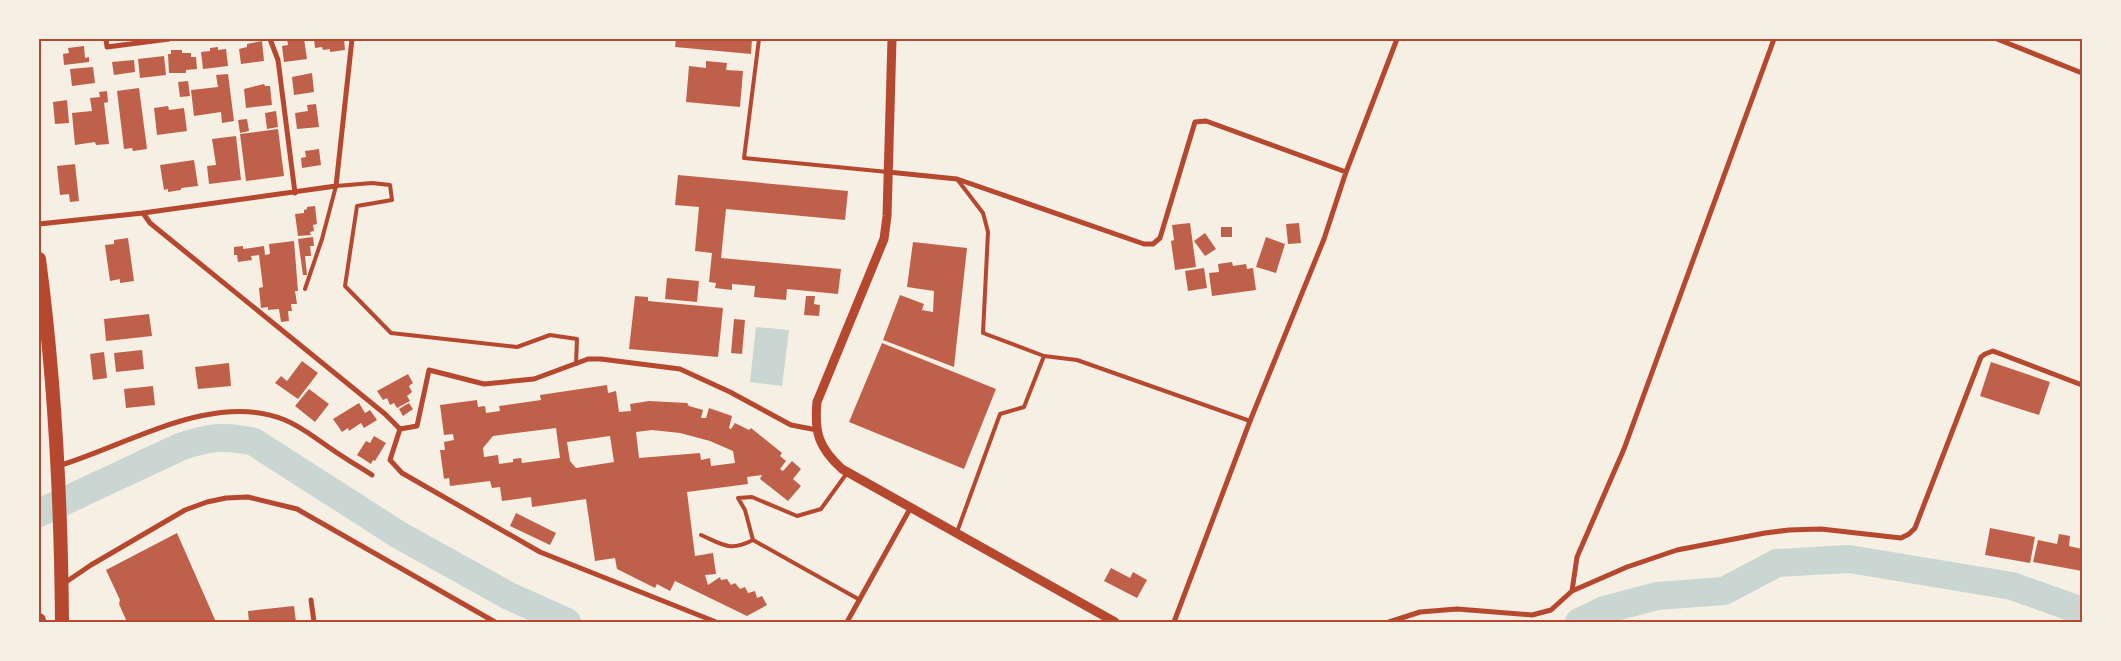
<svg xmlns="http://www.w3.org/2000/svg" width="2121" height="661" font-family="'Fira Sans',sans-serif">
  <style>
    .water { fill: #c9d6d2 }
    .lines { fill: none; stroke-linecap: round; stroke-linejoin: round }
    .river { stroke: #c9d6d2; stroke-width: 28 }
    .building { fill: #bf614a; fill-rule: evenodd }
    .service { stroke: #b5482f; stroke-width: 4 }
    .minor { stroke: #b5482f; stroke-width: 5 }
    .tertiary { stroke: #b5482f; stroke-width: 9 }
    .trunk { stroke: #b5482f; stroke-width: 14 }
    .neatline { fill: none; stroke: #b5482f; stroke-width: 2 }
  </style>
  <rect width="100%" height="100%" fill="#f6efe4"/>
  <path class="water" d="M 756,327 L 789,330 L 782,386 L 750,382 Z"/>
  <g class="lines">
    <path class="river" d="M 39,513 L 180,447 C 208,437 225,435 254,442 L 399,535 L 509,596 L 567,622
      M 1579,622 L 1604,610 L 1657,596 L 1724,591 L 1777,563 L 1849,559 L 2012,586 L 2082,611"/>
  </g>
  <path class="building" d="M 287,39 L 304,39 L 307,59 L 284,62 L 282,46 L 288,45 Z
    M 314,39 L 344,39 L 345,50 L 330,52 L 330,49 L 323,50 L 322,47 L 315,48 Z
    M 676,39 L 752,39 L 751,54 L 675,47 Z
    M 262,41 L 264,61 L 241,64 L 239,49 L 247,47 L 247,44 Z
    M 84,46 L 85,58 L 89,57 L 89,62 L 64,65 L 63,54 L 69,53 L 68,48 Z
    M 218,47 L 218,50 L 226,49 L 228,66 L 203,69 L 201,52 L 210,51 L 210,48 Z
    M 171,50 L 182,50 L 182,53 L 191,53 L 191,57 L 196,57 L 197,69 L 186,70 L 186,73 L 169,73 L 168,54 L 171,54 Z
    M 164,56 L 166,75 L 140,78 L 138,59 Z
    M 134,60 L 135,72 L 114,75 L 112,62 Z
    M 706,61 L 727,63 L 726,70 L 743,71 L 740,107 L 686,102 L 689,66 L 706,68 Z
    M 93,67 L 95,83 L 72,86 L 70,69 Z
    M 312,73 L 314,92 L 294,95 L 292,77 Z
    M 228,74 L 234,121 L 222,123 L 221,112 L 194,116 L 191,90 L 218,87 L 216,75 Z
    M 188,81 L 190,96 L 180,97 L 178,82 Z
    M 264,84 L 265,86 L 270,86 L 272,105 L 246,108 L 244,89 Z
    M 139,88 L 147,149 L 133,151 L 132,148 L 124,149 L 117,91 Z
    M 107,91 L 108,102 L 104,103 L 109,144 L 96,145 L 95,142 L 75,145 L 72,113 L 92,111 L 90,98 L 100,97 L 99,92 Z
    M 67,100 L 69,123 L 55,124 L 53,102 Z
    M 316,104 L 319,127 L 297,129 L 295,113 L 308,111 L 307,105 Z
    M 168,106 L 169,110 L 184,108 L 187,131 L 157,135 L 154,108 Z
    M 276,111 L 278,127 L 267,129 L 265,113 Z
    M 247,119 L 249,131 L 240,133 L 238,120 Z
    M 278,129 L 284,176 L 246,181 L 240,134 Z
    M 236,136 L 241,180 L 209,184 L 207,166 L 216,165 L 212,139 Z
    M 319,149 L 321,165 L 302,168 L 301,158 L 306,157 L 305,151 Z
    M 194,160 L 198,186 L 181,188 L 181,190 L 168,192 L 168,189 L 164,190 L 160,165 Z
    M 75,164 L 79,201 L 70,202 L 69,194 L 60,195 L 57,166 Z
    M 678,175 L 848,191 L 845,220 L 726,209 L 721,258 L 841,269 L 838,294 L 787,289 L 786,300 L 754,297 L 755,286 L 732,284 L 732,290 L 715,288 L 716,283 L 709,282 L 712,253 L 695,251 L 699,207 L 675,205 Z
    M 315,206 L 317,224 L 313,225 L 314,231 L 310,232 L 311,235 L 298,236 L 295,214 L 304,213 L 304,210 L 307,209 L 307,207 Z
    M 1190,223 L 1196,267 L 1175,270 L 1171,241 L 1174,240 L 1172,225 Z
    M 1299,223 L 1301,243 L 1288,244 L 1286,224 Z
    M 1221,227 L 1232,227 L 1232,237 L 1221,237 Z
    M 1205,233 L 1216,249 L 1205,256 L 1194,241 Z
    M 313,237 L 314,246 L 310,246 L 311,256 L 305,256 L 307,275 L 303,275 L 298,239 Z
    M 1266,237 L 1285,244 L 1276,273 L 1256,267 Z
    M 128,238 L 134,281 L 120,283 L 120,279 L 110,281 L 105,245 L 114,244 L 114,240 Z
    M 294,241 L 298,291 L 295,291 L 297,304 L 291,304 L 292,311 L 288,311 L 289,321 L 281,322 L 279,309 L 268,310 L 268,307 L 261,308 L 259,288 L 263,287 L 259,255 L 251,256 L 252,260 L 238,262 L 237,255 L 234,255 L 234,247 L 243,246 L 243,249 L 264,246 L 265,255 L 270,254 L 269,244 Z
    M 913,242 L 967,248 L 954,367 L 883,340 L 900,295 L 924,304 L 922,310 L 933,312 L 934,291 L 907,287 Z
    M 1232,262 L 1233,266 L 1246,264 L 1247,269 L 1253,268 L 1256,290 L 1212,296 L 1209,273 L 1219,272 L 1218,264 Z
    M 1204,268 L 1207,288 L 1188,291 L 1185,271 Z
    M 667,278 L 699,281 L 697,302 L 665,299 Z
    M 635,296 L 648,297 L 648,301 L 723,308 L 718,357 L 629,349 Z
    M 806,296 L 815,296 L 814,304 L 820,305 L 819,316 L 804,315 Z
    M 149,314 L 152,336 L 106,341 L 104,319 Z
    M 734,319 L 745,320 L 742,354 L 731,353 Z
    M 882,343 L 996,389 L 964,469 L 849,422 Z
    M 142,350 L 144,369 L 116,372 L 114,353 Z
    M 104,352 L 107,378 L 93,380 L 90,354 Z
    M 302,361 L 318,373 L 298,399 L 275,383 L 281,376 L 287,381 Z
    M 1991,362 L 2050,382 L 2039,415 L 1980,396 Z
    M 229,363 L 231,386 L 198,389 L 195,367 Z
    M 408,374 L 413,383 L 409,386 L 412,392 L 407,396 L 410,401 L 397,408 L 394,403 L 390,405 L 387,398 L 383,400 L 377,391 Z
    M 607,385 L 608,393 L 616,391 L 619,412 L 631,411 L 630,404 L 649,401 L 687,403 L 689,406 L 703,410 L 701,418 L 706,418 L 709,408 L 732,416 L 729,428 L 731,429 L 735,423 L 749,430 L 751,428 L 782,453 L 780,456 L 786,461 L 780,469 L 783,471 L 792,461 L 801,469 L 793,479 L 801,486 L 788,501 L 760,479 L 762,475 L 747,477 L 748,484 L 687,492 L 695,556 L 713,553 L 716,574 L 705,575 L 708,585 L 720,577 L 721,580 L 727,579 L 731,585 L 735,583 L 740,589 L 745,587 L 748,593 L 755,591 L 757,598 L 762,596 L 767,605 L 747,616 L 675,581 L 670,591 L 657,584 L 655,588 L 617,569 L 615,558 L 595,561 L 586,499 L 532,507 L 531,497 L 502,501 L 500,487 L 492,488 L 490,481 L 450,486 L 449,478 L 444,479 L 440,450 L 445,450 L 444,442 L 454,440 L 453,434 L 444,435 L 440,405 L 477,400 L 478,407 L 485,406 L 486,413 L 500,411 L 499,406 L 541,400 L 540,395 ZM 556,428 L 560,458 L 522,463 L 521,458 L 513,459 L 513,462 L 499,464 L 498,455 L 484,457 L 483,448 L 493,436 ZM 652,430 L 680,433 L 710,441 L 733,451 L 735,463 L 711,466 L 710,458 L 701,460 L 700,453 L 639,458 L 636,432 ZM 610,436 L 614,462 L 576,468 L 570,461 L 567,442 Z
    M 153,386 L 155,405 L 126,408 L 124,389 Z
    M 309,389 L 329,404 L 315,422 L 295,406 Z
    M 359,403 L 365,413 L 370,410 L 377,420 L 364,428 L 361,423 L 349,431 L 348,428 L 342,432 L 333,419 Z
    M 409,403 L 413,409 L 403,416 L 399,409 Z
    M 374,436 L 386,443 L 375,461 L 373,460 L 371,464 L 357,455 L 366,441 L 370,443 Z
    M 516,513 L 556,533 L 550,545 L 510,526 Z
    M 1990,528 L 2035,537 L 2030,563 L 1985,555 Z
    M 177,533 L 216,622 L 127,622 L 119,604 L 120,600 L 106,570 Z
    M 2059,534 L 2070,536 L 2069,546 L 2082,549 L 2082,571 L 2033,562 L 2038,540 L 2057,544 Z
    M 1111,568 L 1130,578 L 1133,572 L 1147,580 L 1137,598 L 1104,581 Z
    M 294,606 L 296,622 L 249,622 L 248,611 Z"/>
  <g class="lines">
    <path class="service" d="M 759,39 L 744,158 L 888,172
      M 957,179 L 983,213 L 988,232 L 983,333 L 1044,356 L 1077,360 L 1250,421
      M 305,289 L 322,239 L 336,186 L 372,183 L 390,185 L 392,200 L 357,206 L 345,286 L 391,333 L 517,347 L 550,335 L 577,339 L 576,364
      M 847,473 L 821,509 L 797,516 L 752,497 L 738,498 L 745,510 L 753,540 L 860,600
      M 957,532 L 1000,414 L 1024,407 L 1044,356
      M 701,535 C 724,545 729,552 753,540"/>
    <path class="minor" d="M 106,39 L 107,47 L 169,39
      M 270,39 L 278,60 L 295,193
      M 1997,39 L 2082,73
      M 888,172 L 957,179 L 1144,244 L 1153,244 L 1160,238 L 1195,122 L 1206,121 L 1346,172
      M 143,213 L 150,223 L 385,414 L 400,429 L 390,460 L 402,473 L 540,552 L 716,622
      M 39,224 L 143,213 L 336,186 L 352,39
      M 400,429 L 417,426 L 429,370 L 484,384 L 534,379 L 588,359 L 601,359 L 680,369 L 730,392 L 791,425 L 817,430
      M 58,466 C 126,446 214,390 285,420 C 302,427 315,438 330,448 C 344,458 358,466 372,475
      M 63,584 L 91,565 L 185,510 L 207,502 L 226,498 L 248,497 L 297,509 L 495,622
      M 1572,591 L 1627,567 L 1677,550 L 1765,533 L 1789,530 L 1821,529 L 1901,538 L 1909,534 L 1915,528 L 1981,357 L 1985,354 L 1993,351 L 2082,385
      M 311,600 L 314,622
      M 847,622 L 911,507
      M 1174,622 L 1250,421 L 1324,239 L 1346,172 L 1397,39
      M 1389,622 L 1420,612 L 1457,609 L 1532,615 L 1551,610 L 1572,591 L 1577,557 L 1624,449 L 1774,39"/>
    <path class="tertiary" d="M 892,39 L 887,216 L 884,239 L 817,402 C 814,433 819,448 842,469 L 1115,622"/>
    <path class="trunk" d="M 39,259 C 55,380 61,501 62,622
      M 39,620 L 39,622"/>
  </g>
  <rect width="2121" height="661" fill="none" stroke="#f6efe4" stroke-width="80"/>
  <rect x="40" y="40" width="2041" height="581" class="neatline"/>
</svg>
